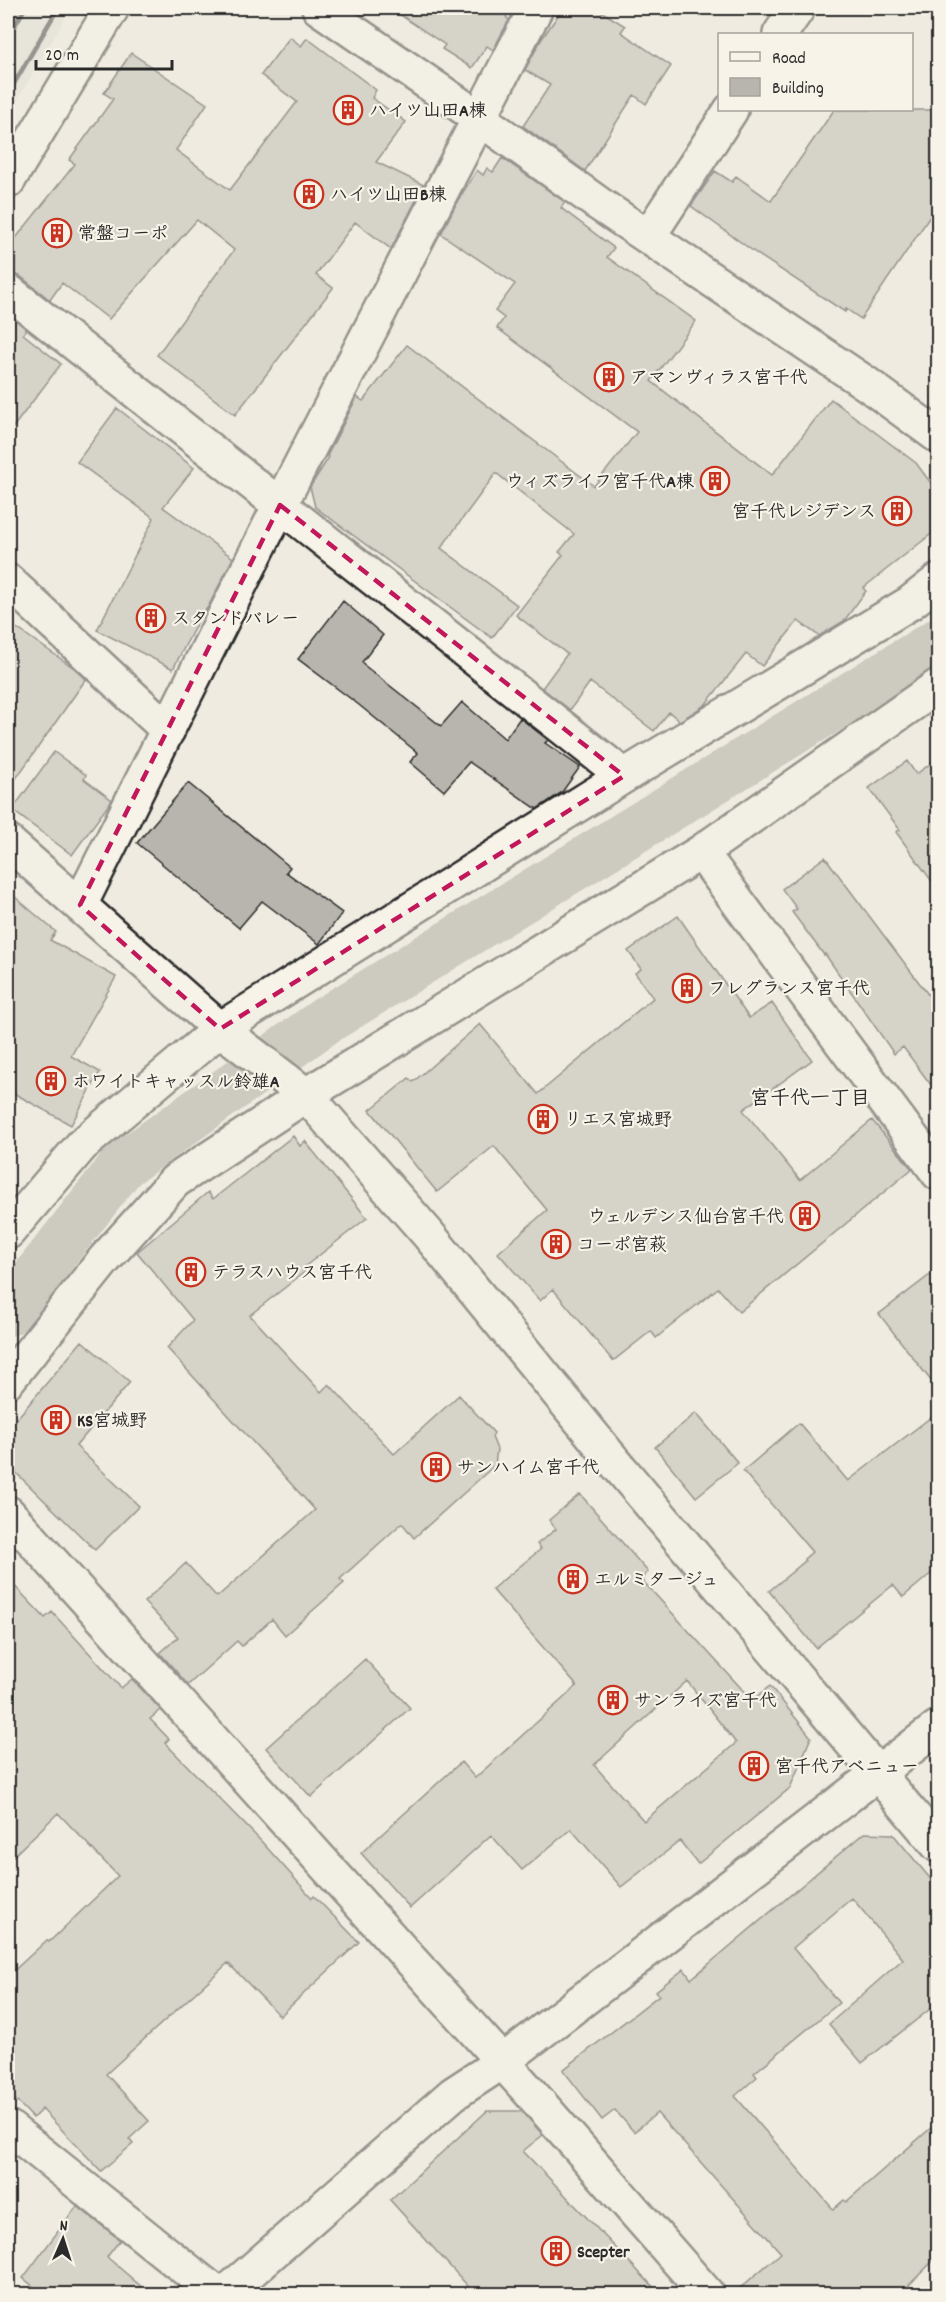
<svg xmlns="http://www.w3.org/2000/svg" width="946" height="2302" font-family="Dekko,'Klee One',sans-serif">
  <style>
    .built { fill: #dedbd1 }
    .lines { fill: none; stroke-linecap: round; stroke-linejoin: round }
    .canal { stroke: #a4a29a; stroke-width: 48 }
    .building { fill: #b8b5ae; stroke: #2b2b2b; stroke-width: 1.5; fill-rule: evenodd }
    .street-casing { stroke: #2b2b2b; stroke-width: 38 }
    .secondary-casing { stroke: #2b2b2b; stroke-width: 38 }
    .street { stroke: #f7f3e8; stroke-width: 33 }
    .secondary { stroke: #f7f3e8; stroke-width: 33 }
    .rail { stroke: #2b2b2b; stroke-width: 4.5 }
    .marked { fill: none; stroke: #c2185b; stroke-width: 4.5; stroke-dasharray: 12 8; stroke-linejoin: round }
    .labels { text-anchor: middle; stroke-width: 4.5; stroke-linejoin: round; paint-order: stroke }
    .poi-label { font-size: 18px; font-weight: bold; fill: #2b2b2b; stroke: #f7f3e8; text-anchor: start }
    .neighbourhood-label { font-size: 20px; font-weight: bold; fill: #2b2b2b; stroke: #f7f3e8 }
  </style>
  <rect width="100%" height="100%" fill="#efebe0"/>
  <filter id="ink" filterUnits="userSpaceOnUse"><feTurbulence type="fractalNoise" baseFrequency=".0167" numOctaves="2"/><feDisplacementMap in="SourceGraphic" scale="12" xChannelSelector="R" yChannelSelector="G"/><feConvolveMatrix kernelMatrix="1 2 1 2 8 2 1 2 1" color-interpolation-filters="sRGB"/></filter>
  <g filter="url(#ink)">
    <path class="built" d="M 8,8 L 71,8 L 8,116 Z"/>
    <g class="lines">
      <path class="canal" d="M 8,1312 L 122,1166 L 325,1021 L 938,642"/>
    </g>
    <path class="building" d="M 390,8 L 512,8 L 506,17 L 509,20 L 493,50 L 487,46 L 472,68 L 442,49 L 445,45 Z
      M 563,8 L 596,8 L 625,26 L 621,32 L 671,66 L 646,104 L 634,95 L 585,171 L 523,126 L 550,85 L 525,70 L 541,40 Z
      M 290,37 L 301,46 L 307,38 L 376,90 L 372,98 L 406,122 L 376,162 L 424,185 L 391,249 L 355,222 L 316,275 L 333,288 L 235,415 L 157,355 L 234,250 L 197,220 L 109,319 L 62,283 L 50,300 L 20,276 L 8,273 L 8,248 L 75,164 L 69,160 L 113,99 L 104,93 L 131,53 L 207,104 L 176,150 L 230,190 L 297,102 L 261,75 Z
      M 834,110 L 939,110 L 939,203 L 861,319 L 846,309 L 845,312 L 757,254 L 691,206 L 715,171 L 732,182 L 736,176 L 771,201 Z
      M 502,158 L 565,202 L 561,208 L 614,248 L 607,257 L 696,321 L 651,381 L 772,475 L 831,399 L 916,463 L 939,494 L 939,528 L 863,588 L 866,591 L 844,621 L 819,636 L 798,621 L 762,666 L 746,654 L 705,705 L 680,721 L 669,712 L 654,731 L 590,682 L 570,710 L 542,688 L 567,654 L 516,615 L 563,555 L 559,552 L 574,534 L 496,473 L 441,548 L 517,605 L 492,638 L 315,507 L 310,487 L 329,457 L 327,456 L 357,397 L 363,401 L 407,345 L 594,486 L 637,432 L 497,328 L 504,318 L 495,311 L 515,284 L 441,234 L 458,200 L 477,170 L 483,175 L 487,168 L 493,172 Z
      M 8,314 L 27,329 L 23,334 L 61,364 L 8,434 Z
      M 117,408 L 194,468 L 163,507 L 233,558 L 208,607 L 200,617 L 173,669 L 97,630 L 154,518 L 77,462 Z
      M 343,601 L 383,635 L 362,662 L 365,666 L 441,726 L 462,702 L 505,739 L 520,718 L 548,740 L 545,743 L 580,767 L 562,792 L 537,809 L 469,762 L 444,791 L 410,762 L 418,753 L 359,705 L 298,659 Z
      M 8,622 L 74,668 L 86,679 L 8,790 Z
      M 54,752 L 86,775 L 84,779 L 112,800 L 72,855 L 12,810 Z
      M 939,758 L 939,891 L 896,832 L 900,830 L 869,788 L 907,761 L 916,774 Z
      M 188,783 L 290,867 L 286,872 L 342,913 L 319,944 L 262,901 L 239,928 L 137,843 Z
      M 825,857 L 939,1009 L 939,1096 L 903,1047 L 894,1054 L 825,954 L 824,955 L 792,912 L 797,909 L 782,889 Z
      M 8,891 L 56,932 L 50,940 L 116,977 L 71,1056 L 100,1072 L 71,1125 L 8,1090 Z
      M 678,916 L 749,1018 L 772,1003 L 812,1060 L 743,1110 L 800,1180 L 872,1120 L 912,1169 L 739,1312 L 718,1288 L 656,1338 L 651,1331 L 613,1361 L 553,1289 L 540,1301 L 498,1253 L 547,1210 L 494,1146 L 437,1192 L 370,1110 L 409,1078 L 413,1082 L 480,1024 L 538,1094 L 653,998 L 635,973 L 641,969 L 628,951 Z
      M 293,1136 L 300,1146 L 305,1141 L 367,1218 L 303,1268 L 306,1271 L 250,1315 L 321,1392 L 329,1384 L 394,1454 L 459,1395 L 494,1433 L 492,1437 L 497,1449 L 495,1465 L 414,1538 L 402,1523 L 340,1579 L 344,1583 L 285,1635 L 272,1619 L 242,1646 L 237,1641 L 188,1685 L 160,1653 L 178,1637 L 144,1602 L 186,1563 L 217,1597 L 315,1510 L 167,1348 L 193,1320 L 137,1252 L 208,1192 L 213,1199 Z
      M 939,1268 L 939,1391 L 879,1314 Z
      M 82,1341 L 130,1382 L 76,1446 L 139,1506 L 95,1550 L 8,1465 L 8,1429 Z
      M 939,1411 L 939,1567 L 903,1597 L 893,1585 L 816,1648 L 769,1591 L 805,1561 L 804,1559 L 812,1552 L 743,1471 L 799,1423 L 848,1481 Z
      M 696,1413 L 738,1463 L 696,1497 L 655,1447 Z
      M 580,1494 L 648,1572 L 641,1579 L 752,1700 L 770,1686 L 811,1737 L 790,1788 L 698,1864 L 680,1841 L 621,1887 L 571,1829 L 522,1870 L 491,1835 L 410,1908 L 361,1853 L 461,1762 L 475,1778 L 577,1686 L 492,1589 L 541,1549 L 537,1544 L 556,1529 L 549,1520 ZM 687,1681 L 736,1743 L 644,1821 L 594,1765 Z
      M 8,1579 L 45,1618 L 52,1612 L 121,1688 L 132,1679 L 161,1710 L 150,1719 L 169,1739 L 165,1743 L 261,1841 L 312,1898 L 314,1896 L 359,1942 L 280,2016 L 228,1963 L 106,2074 L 149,2121 L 129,2139 L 133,2144 L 101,2171 L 42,2109 L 33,2118 L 8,2092 L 8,1976 L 47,1940 L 49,1942 L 118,1876 L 58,1813 L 8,1861 Z
      M 365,1659 L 410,1708 L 311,1797 L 266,1748 Z
      M 864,1833 L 893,1834 L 939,1889 L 939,2002 L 862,2063 L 829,2024 L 903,1959 L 852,1898 L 793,1948 L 839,2003 L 754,2073 L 757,2077 L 735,2096 L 833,2209 L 844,2200 L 846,2202 L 939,2121 L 939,2255 L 899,2295 L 732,2295 L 781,2253 L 657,2113 L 634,2132 L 615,2110 L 602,2120 L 563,2070 L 659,1995 L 656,1991 L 684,1969 L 691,1979 Z
      M 487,2111 L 522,2111 L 543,2135 L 523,2151 L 661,2295 L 476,2295 L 390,2200 Z
      M 77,2206 L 120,2240 L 107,2257 L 151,2295 L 44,2295 L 23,2278 Z"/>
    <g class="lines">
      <g class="street-casing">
        <path id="street" d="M 319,8 L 479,118 L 599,204 L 867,384 L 938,436
          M 780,34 L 798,8
          M 8,181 L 112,8
          M 648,237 L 731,110
          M 8,291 L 624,776
          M 8,581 L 168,730
          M 8,842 L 220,1029 L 306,1095 L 428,1234 L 608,1454 L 938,1845
          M 701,852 L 938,1173
          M 80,905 L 280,505 L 536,8
          M 8,1232 L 82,1145 L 220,1029 L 624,776 L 910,603 L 938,581
          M 8,1380 L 104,1260 L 175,1181 L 306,1095 L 701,852 L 938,686
          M 8,1513 L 536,2099 L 707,2294
          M 8,2127 L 217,2294"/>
      </g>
      <g class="secondary-casing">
        <path id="secondary" d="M 225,2294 L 453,2094 L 502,2062 L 938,1727"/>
      </g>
      <use href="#street" class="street"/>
      <use href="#secondary" class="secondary"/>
      <path class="rail" d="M 8,37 L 25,8
        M 8,94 L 58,8"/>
    </g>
  </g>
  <path d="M0 0H946V2302H0ZM 280,505 L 624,776 L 220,1029 L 80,905 Z" fill="#efebe0" fill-opacity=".55" fill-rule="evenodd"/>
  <path class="marked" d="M 280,505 L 624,776 L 220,1029 L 80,905 Z"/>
  <defs>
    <g id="building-ring" transform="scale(1.5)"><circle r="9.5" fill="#f7f3e8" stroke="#c8321e" stroke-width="1.5"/><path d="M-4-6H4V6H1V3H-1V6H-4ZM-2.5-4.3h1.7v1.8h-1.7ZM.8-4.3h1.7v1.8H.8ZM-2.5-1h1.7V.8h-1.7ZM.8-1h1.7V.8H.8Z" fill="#c8321e"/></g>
  </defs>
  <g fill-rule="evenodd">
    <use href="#building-ring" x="348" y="110"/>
    <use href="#building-ring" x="309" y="194"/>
    <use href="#building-ring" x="57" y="233"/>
    <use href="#building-ring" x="609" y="377"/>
    <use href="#building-ring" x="715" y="481"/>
    <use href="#building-ring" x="897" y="511"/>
    <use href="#building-ring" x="151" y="618"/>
    <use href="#building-ring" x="687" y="988"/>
    <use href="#building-ring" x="51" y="1081"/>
    <use href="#building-ring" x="543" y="1119"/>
    <use href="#building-ring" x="805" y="1216"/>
    <use href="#building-ring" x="556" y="1244"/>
    <use href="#building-ring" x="191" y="1272"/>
    <use href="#building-ring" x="56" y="1420"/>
    <use href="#building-ring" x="436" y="1467"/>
    <use href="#building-ring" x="573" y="1579"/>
    <use href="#building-ring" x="613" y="1700"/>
    <use href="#building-ring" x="754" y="1766"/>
    <use href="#building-ring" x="556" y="2251"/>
  </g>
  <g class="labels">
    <g class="poi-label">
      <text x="369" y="116">ハイツ山田A棟</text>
      <text x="330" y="200">ハイツ山田B棟</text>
      <text x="78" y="239">常盤コーポ</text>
      <text x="630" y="383">アマンヴィラス宮千代</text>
      <text x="694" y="487" text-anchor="end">ウィズライフ宮千代A棟</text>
      <text x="876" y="517" text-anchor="end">宮千代レジデンス</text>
      <text x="172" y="624">スタンドバレー</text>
      <text x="708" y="994">フレグランス宮千代</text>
      <text x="72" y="1087">ホワイトキャッスル鈴雄A</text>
      <text x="564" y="1125">リエス宮城野</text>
      <text x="784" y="1222" text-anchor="end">ウェルデンス仙台宮千代</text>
      <text x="577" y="1250">コーポ宮萩</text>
      <text x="212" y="1278">テラスハウス宮千代</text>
      <text x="77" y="1426">KS宮城野</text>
      <text x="457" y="1473">サンハイム宮千代</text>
      <text x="594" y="1585">エルミタージュ</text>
      <text x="634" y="1706">サンライズ宮千代</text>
      <text x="775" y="1772">宮千代アベニュー</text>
      <text x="577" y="2257">Scepter</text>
    </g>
    <g class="neighbourhood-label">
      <text x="810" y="1104">宮千代一丁目</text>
    </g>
  </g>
  <rect width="946" height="2302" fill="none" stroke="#f7f3e8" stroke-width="30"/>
  <rect x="15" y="15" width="916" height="2272" fill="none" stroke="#2b2b2b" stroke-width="2" filter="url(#ink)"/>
  <rect x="718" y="33" width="195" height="78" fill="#f7f3e8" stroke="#a5a39c" stroke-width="1.5"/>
  <rect x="730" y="52" width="30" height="9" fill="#f7f3e8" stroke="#a5a39c" stroke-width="1.5"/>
  <text x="772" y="63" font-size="18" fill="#2b2b2b">Road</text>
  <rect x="730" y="78" width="30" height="18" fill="#b8b5ae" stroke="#a5a39c" stroke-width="1.5"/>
  <text x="772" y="93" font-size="18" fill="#2b2b2b">Building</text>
  <g transform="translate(63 2239) rotate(3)" stroke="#f7f3e8" stroke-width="4.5" paint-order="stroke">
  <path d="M0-4.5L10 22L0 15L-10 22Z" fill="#2b2b2b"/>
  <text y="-9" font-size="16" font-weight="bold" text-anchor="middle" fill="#2b2b2b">N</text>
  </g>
  <path d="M36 60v9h136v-9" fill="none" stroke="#2b2b2b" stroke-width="3"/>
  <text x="45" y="60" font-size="18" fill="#2b2b2b" stroke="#f7f3e8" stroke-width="4.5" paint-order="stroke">20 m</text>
</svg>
